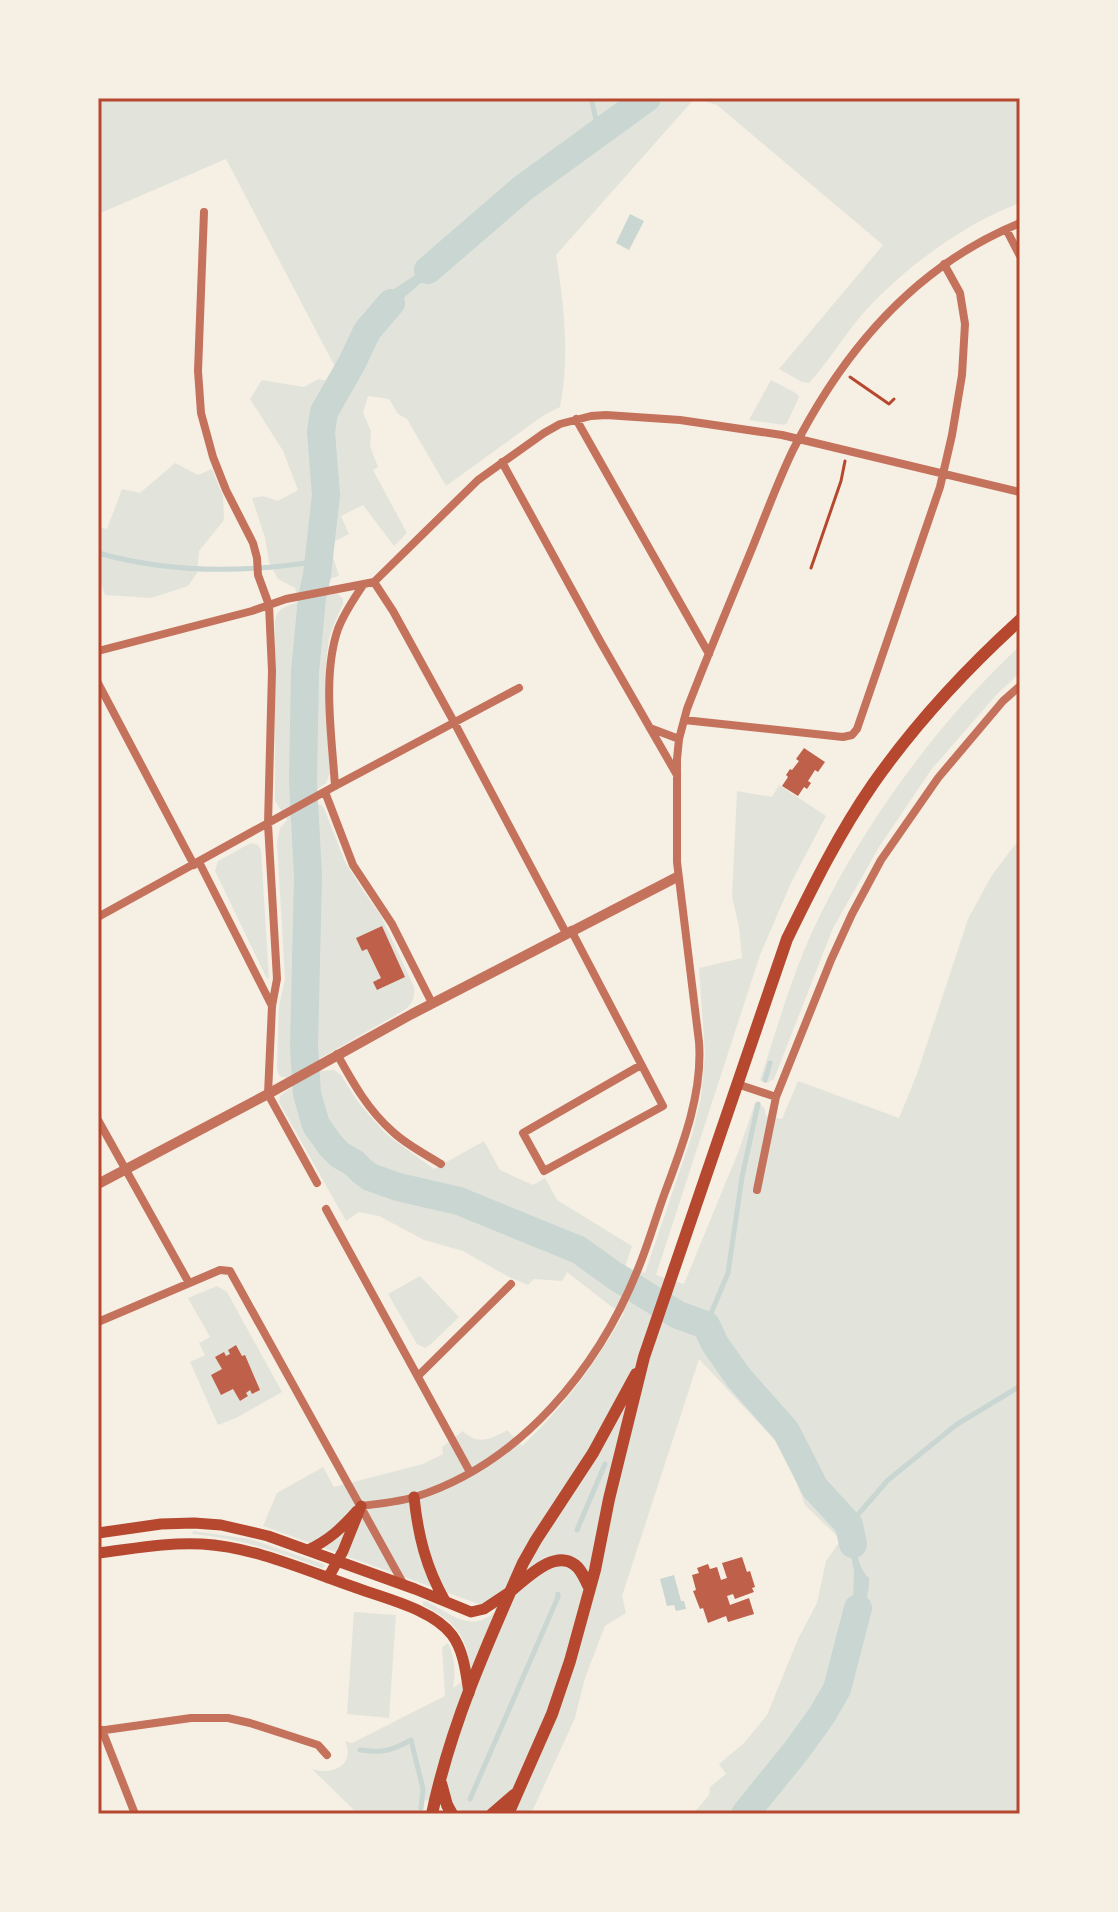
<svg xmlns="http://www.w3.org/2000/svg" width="1118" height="1912" font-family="'Source Serif 4',serif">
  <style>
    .green { fill: #e2e4dc }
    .water { fill: #c9d6d2 }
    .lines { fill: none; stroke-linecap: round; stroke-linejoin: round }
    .stream { stroke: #c9d6d2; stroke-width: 5 }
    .river { stroke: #c9d6d2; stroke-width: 28 }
    .building { fill: #bf614a }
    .path { stroke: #b5482f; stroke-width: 3 }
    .minor { stroke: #c5725c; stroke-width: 8 }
    .tertiary { stroke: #c5725c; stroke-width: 10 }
    .secondary { stroke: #b5482f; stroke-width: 11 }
    .primary { stroke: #b5482f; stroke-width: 12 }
    .neatline { fill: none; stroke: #b5482f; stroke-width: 3 }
  </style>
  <rect width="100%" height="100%" fill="#f6efe4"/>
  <path class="green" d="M 98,98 L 1020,98 L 1020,203 C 965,223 907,266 867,309 C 846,332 830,360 809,383 L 802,382 L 779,369 L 883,245 L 717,105 L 695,98 L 556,255 C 564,304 570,358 560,407 L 544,415 L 446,486 L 407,419 L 398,414 L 389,399 L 368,396 L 363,413 L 371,431 L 370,446 L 378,467 L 373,470 L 407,533 L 394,546 L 363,505 L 341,516 L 349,534 L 329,544 L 339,576 L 322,581 L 324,595 L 338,594 L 343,599 L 343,604 C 338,615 332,627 329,639 C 322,683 327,729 330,773 L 326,783 L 316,790 L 316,804 L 321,805 L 324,808 L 345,862 L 364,892 L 381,916 L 414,987 C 415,997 413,1002 406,1009 L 319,1059 L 322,1071 L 334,1070 L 341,1075 L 358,1102 L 386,1134 L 434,1169 L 484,1141 L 500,1170 L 533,1185 L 545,1178 L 557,1200 L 632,1246 L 626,1264 L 627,1267 L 645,1273 L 692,1135 L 701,1097 L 705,1054 L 699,968 L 742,958 L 739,927 L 732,897 L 737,791 L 772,797 L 779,785 L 826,816 L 791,883 L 760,955 L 656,1275 L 684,1284 L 739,1150 L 755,1103 C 762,1104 766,1107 765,1115 L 782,1119 L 798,1081 L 899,1118 L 917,1074 L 968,919 L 992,875 L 1020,838 L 1020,1814 L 693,1814 L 709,1795 L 710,1787 L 726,1774 L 719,1764 L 744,1743 L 767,1715 L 798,1639 L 817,1603 L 826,1561 L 841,1540 L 805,1505 L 784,1450 L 699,1359 L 622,1596 L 626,1613 L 605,1626 L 585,1678 L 575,1718 L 531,1814 L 473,1814 L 425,1800 L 421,1814 L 358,1814 L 312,1769 C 332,1776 356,1765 345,1741 L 352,1743 L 445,1696 L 442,1647 L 448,1643 C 455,1657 456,1673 453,1688 L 472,1674 L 498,1611 L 263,1526 L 277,1493 L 323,1467 L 334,1487 L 423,1464 L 443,1454 L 442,1447 L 463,1431 C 477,1446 492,1439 507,1430 L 522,1446 C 564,1407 596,1363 624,1313 L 612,1307 L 567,1272 L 562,1281 L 534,1279 L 528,1285 L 509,1277 L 463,1251 L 424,1240 L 379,1216 L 359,1212 L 346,1221 L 279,1102 L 280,1096 L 292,1087 L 286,1077 C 280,1078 278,1075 277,1068 L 279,1006 L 285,979 L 277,842 L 280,828 L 287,820 L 275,801 L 275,621 C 278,607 286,607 298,602 L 295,588 L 278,579 L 269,562 L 265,538 L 252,498 L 263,496 L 278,501 L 298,490 L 283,451 L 250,399 L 262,380 L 304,387 L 319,379 L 344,384 L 226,159 L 98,214 Z
    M 771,380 L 796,393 L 799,397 L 787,423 L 784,425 L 749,420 Z
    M 175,463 L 198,475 L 212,469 L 223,496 L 224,520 L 199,551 L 197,573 L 188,586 L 151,598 L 105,595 L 98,576 L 98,527 L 107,529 L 122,489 L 140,493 Z
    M 1020,646 L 1020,673 L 997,694 L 931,770 L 879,847 L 833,928 L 774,1079 L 767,1083 L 760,1080 C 774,1038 786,995 803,953 C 849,843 933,726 1020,646 Z
    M 251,843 L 258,845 L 261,850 L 269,978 L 267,979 L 215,871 L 218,861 Z
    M 420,1276 L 459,1317 L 430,1345 L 425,1348 L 417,1344 L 388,1294 Z
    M 217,1286 L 227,1292 L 282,1392 L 236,1418 L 218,1425 L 190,1362 L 205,1355 L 199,1343 L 210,1337 L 188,1298 Z
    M 193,1531 L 250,1539 L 323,1564 L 325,1566 L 322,1568 C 276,1551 242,1539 192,1534 Z
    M 425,1601 C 450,1612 469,1634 495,1612 L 469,1673 C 470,1636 453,1620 423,1605 L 423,1602 Z
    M 354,1612 L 396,1615 L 389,1718 L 347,1714 Z"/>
  <path class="water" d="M 630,214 L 644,221 L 629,250 L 616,243 Z
    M 456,248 L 429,276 L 400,301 L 371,336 L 363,325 L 385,295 Z
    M 739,1378 C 758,1393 776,1410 790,1430 C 796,1440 800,1450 809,1457 L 798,1471 L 780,1434 Z
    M 837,1512 L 849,1516 C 858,1534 853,1564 869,1578 C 870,1601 857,1624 849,1645 L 846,1634 L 853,1605 L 854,1571 L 847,1534 Z
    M 674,1575 L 681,1601 L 684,1601 L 686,1609 L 676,1611 L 674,1605 L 667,1606 L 660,1579 Z"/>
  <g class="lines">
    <path class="stream" d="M 591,98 L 599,133
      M 98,553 C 169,573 246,573 319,561
      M 765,1080 L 770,1063
      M 706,1325 L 728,1273 L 742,1177 L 758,1104
      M 849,1525 L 888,1480 L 956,1425 L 1020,1386
      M 577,1530 L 605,1464
      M 360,1750 C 383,1753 391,1751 411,1740 L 423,1789 L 421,1808
      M 470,1799 L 558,1597 L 558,1594"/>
    <path class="river" d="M 428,270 L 523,188 L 647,98
      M 391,303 L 367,331 L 352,363 L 324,412 L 321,432 L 326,495 L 317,575 L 312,598 L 305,672 L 303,782 L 308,876 L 304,1047 L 307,1094 L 316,1125 L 331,1146 L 340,1155 L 354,1163 L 362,1171 L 370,1177 L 398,1187 L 459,1201 L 579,1250 L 615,1276 L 678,1315 L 706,1325 L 715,1344 L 739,1378 L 786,1431 L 815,1488 L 849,1525 L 853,1544
      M 745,1814 L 796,1751 L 822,1715 L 837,1689 L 858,1608"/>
  </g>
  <path class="building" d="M 804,748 L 825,762 L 818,772 L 815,770 L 808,781 L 811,783 L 807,789 L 804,787 L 798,796 L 782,786 L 788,777 L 786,775 L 790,769 L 792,770 L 799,761 L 796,759 Z
    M 382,926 L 405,977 L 377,990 L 373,982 L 381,978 L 367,949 L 362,951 L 356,938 Z
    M 236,1345 L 242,1356 L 245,1355 L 260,1390 L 252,1394 L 250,1390 L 246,1393 L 248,1396 L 240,1401 L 233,1389 L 221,1395 L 211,1375 L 222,1369 L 215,1357 L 224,1352 L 226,1356 L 230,1354 L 228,1350 Z
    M 742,1557 L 747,1572 L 750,1571 L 755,1587 L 752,1588 L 754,1592 L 735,1599 L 733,1594 L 727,1596 L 730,1605 L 749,1598 L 754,1614 L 728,1622 L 726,1616 L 708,1623 L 703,1608 L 700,1609 L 693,1591 L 696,1590 L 692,1575 L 699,1573 L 697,1568 L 708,1564 L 710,1569 L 717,1567 L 721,1580 L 727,1578 L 722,1563 Z"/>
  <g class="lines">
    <path class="path" d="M 850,377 L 889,404 L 894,399
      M 811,568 L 841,481 L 845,461"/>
    <path class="minor" d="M 204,212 L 198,371 L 201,413 L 213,457 L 226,490 L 253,543 L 257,558 L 258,575 L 269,605 L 272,671 L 268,824 L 277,979 L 272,1006 L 268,1094 L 317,1183
      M 1006,229 L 1020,256
      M 576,419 L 709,654
      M 502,462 L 600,641 L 677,775
      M 374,582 L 393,611 L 454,722 L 566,933
      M 98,651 L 252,611 L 286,599 L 374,582 L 478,480 L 544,433 L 560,424 L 591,416 L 606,415 L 680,420 L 782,435 L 1020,492
      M 98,683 L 194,865
      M 684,720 L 843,737 L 852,735 L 857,729 L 940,487 L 952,435 L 962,375 L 965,324 L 960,293 L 944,264
      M 650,728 L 679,739
      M 335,786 C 332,738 322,675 338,629 C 344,613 354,599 363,585
      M 325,792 L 353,865 L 392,924 L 432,1003
      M 199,862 L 272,1006
      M 98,917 L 335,786 L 519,688
      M 571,930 L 663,1106 L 544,1171 L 523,1133 L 641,1065
      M 337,1054 C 353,1083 368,1110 393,1132 C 407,1145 425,1154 441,1164
      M 737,1084 L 776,1097
      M 98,1120 L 189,1283
      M 757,1190 L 776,1097 L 831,960 L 852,914 L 881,860 L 938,778 L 1003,701 L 1020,686
      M 326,1209 L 470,1472
      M 98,1322 L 220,1270 L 230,1271 L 404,1585
      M 419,1375 L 511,1284
      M 361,1506 C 379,1504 397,1502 415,1497 C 520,1464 598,1369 638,1269 C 648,1245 655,1220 664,1195 C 682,1147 703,1094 699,1042 L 677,862 L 677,759 L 679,739 L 687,709 C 708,654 731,600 753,546 C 766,514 778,481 793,450 C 843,351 915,266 1020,223
      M 102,1730 L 135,1814
      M 98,1731 L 191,1718 L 228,1718 L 250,1723 L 318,1745 L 327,1755"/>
    <path class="tertiary" d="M 98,1184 L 268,1094 L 412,1014 L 677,877"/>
    <path class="secondary" d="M 414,1497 C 418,1535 426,1568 445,1601
      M 98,1533 L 161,1524 L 194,1523 L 221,1525 L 268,1536 L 415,1589 L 471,1612 L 484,1609 L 511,1591
      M 308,1550 C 329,1540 342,1528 357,1511
      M 98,1553 C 132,1549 167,1542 202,1544 C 254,1547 305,1570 354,1587 C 383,1598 433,1609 452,1635 C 464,1651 466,1674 469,1693
      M 328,1578 L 343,1551 L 361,1506"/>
    <path class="primary" d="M 513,1589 C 528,1577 555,1549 575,1565 C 582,1570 585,1580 589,1587
      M 441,1783 L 447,1805 L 452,1814
      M 432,1814 C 450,1727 487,1644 523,1563 L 536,1540 L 593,1453 L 636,1374
      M 492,1814 L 514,1795
      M 508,1814 L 552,1714 L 570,1661 L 595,1570 L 609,1499 L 644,1357 L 787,939 C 813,886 839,833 873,784 C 915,724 965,670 1020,620"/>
  </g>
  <rect width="1118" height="1912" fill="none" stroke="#f6efe4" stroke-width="200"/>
  <rect x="100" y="100" width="918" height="1712" class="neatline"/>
</svg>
